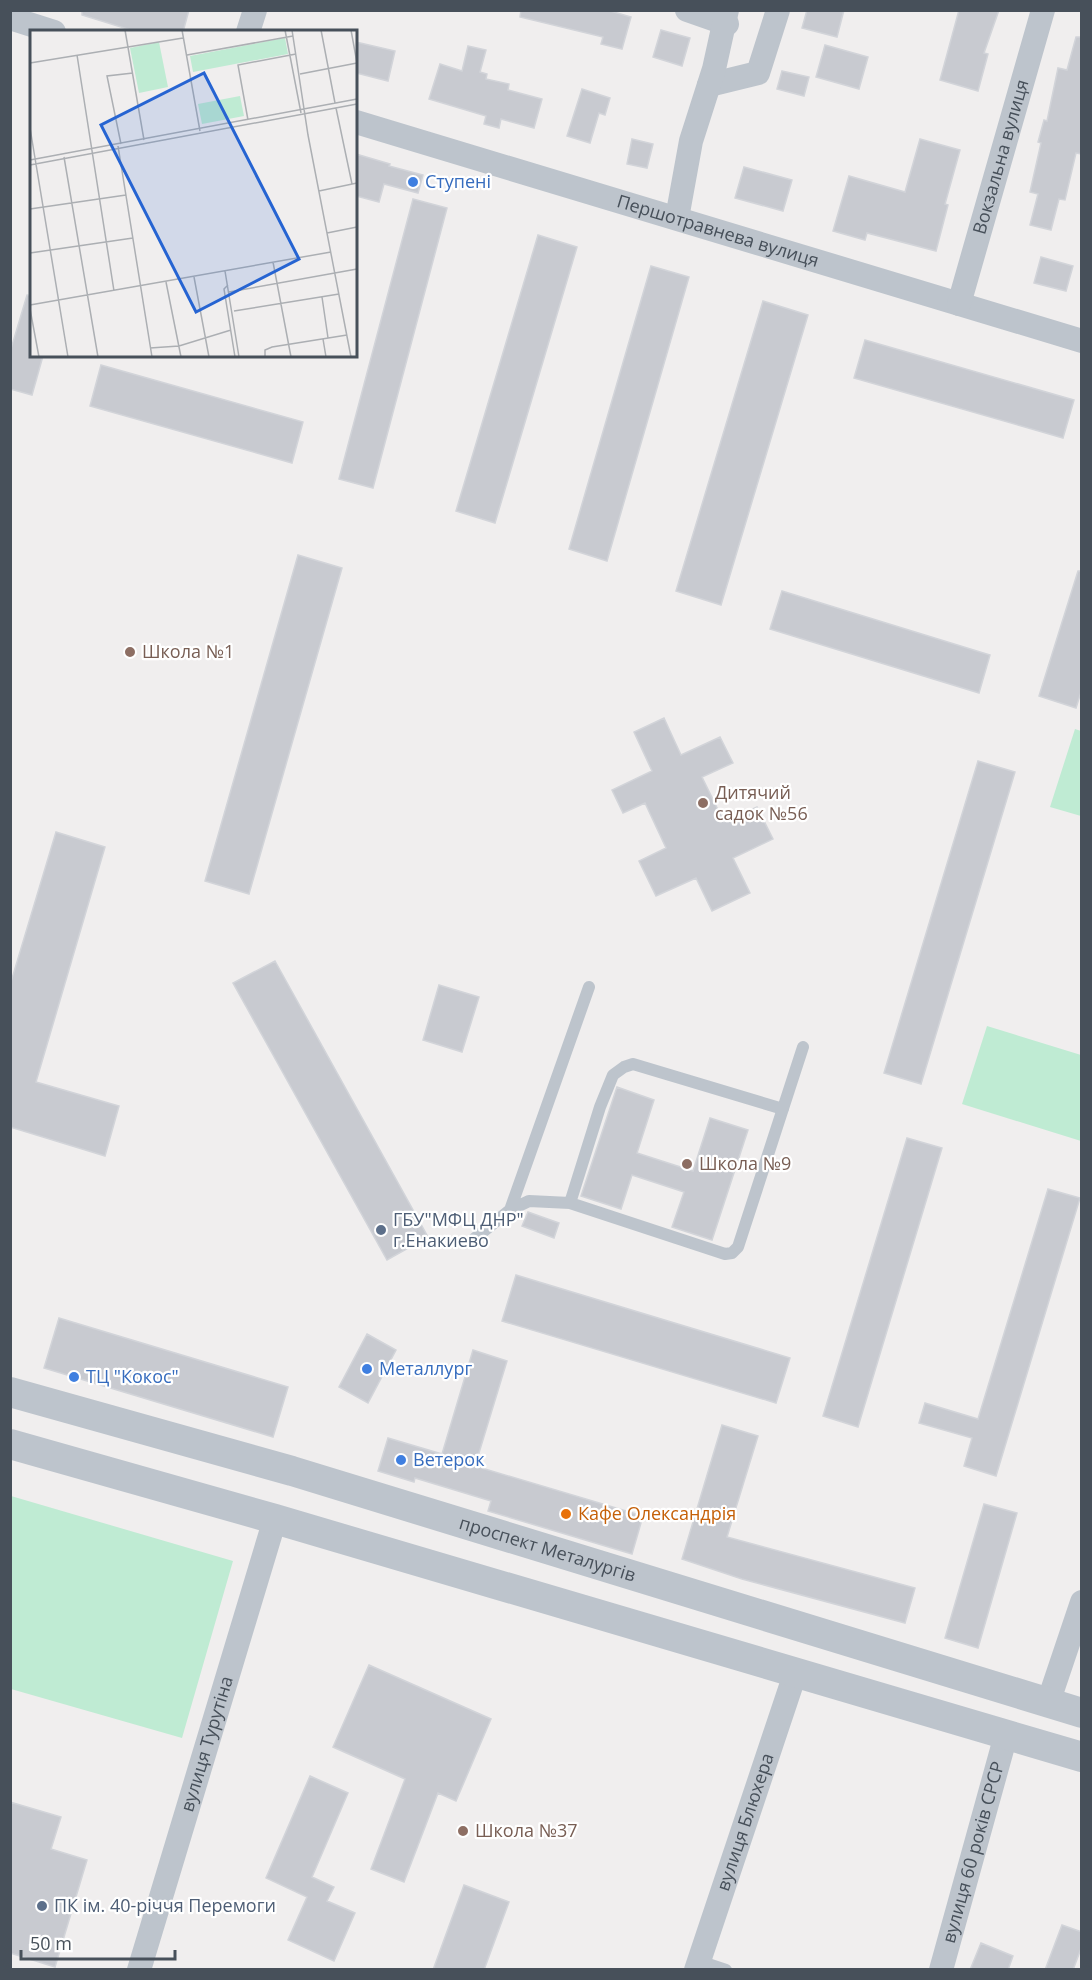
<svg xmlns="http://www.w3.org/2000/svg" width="1092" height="1980" font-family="'Open Sans',sans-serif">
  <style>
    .green { fill: #bfebd3 }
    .building { fill: #c8cad0; stroke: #d2d4d9; stroke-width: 1.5 }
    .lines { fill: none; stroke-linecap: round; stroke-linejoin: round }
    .service { stroke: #bdc4cc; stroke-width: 12 }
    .minor { stroke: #bdc4cc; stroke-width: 24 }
    .tertiary { stroke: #bdc4cc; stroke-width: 30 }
    .shop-dot { fill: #3f7fe0; stroke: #fff; stroke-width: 2 }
    .education-dot { fill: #8d6e63; stroke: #fff; stroke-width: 2 }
    .service-dot { fill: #5c6f8a; stroke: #fff; stroke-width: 2 }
    .food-dot { fill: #e8710a; stroke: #fff; stroke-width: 2 }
    .labels { text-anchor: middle; stroke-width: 4.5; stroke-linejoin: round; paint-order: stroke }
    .street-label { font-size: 18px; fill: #47505a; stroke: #fff }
    .shop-label { font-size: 18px; fill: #366cbe; stroke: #fff; text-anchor: start }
    .education-label { font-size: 18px; fill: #785e54; stroke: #fff; text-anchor: start }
    .service-label { font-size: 18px; fill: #4e5e75; stroke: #fff; text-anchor: start }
    .food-label { font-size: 18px; fill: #c56008; stroke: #fff; text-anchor: start }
    .inset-road { fill: none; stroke: #acafb3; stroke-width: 1.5 }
    .view { fill: #2664d2; fill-opacity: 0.15; stroke: #2664d2; stroke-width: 3 }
    .inset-edge { fill: none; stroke: #47505a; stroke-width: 3 }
  </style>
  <rect width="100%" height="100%" fill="#f0eeee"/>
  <path class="green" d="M 1075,729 L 1081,731 L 1081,816 L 1050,807 Z
    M 987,1026 L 1081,1055 L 1081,1141 L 962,1104 Z
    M 11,1496 L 233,1561 L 182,1738 L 11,1689 Z"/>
  <path class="building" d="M 82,10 L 189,10 L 183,32 L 137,32 L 82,15 Z
    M 521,10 L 607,10 L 631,17 L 622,49 L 601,44 L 603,37 L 520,17 Z
    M 807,10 L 844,10 L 837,37 L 802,28 Z
    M 959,10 L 999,10 L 984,53 L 988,54 L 978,91 L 940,80 Z
    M 661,30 L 690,38 L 682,66 L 653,57 Z
    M 1076,37 L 1082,37 L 1082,154 L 1076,153 L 1065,200 L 1059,199 L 1051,230 L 1030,225 L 1038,194 L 1030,192 L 1041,143 L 1038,142 L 1044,120 L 1047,121 L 1058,68 L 1067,70 Z
    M 356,42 L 395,51 L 388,81 L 356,73 Z
    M 825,45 L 868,57 L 859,89 L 816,77 Z
    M 468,46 L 486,50 L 480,72 L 487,74 L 486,79 L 509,84 L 508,90 L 542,99 L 534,128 L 501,119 L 499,128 L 484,124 L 486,116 L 429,99 L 440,64 L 462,71 Z
    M 782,71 L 809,77 L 804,96 L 777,89 Z
    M 582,89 L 610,98 L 605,115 L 599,113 L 590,143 L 567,136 Z
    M 632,139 L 653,144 L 647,168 L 627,164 Z
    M 920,139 L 960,150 L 945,204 L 948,205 L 936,251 L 867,233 L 865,240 L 833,231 L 849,176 L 905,192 Z
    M 356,154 L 390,164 L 389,166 L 423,175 L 418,193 L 384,184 L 379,202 L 356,196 Z
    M 744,167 L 792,180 L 783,211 L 735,198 Z
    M 413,199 L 447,208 L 373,488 L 339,479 Z
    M 538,235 L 577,247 L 495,523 L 456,511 Z
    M 1041,257 L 1073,266 L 1066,291 L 1034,283 Z
    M 651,266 L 689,277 L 607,561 L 569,549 Z
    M 27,295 L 32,296 L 32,356 L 43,356 L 32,395 L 10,389 L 10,352 Z
    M 763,301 L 808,315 L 721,605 L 676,591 Z
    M 865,340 L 1074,400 L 1063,438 L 854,378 Z
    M 101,365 L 303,422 L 292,463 L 90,406 Z
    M 298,555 L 342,568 L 249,894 L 205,881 Z
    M 1078,571 L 1082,571 L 1082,689 L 1076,708 L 1039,696 Z
    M 782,591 L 990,655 L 979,693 L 770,629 Z
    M 664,718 L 681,755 L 720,737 L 733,763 L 702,777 L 724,822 L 757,807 L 773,839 L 733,858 L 750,893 L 712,911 L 696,878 L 656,896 L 639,861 L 666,848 L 645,803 L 623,813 L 612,790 L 652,771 L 634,732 Z
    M 978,761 L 1015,772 L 921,1084 L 884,1073 Z
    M 56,832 L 105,847 L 36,1082 L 119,1106 L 105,1156 L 10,1127 L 10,985 Z
    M 275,961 L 428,1237 L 387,1260 L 233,983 Z
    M 439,985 L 479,997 L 462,1052 L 423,1040 Z
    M 617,1087 L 654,1100 L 637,1153 L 693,1171 L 710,1118 L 748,1130 L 712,1240 L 672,1227 L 684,1192 L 632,1175 L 621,1209 L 581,1196 Z
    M 907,1138 L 942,1148 L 858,1427 L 823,1416 Z
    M 1048,1189 L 1080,1198 L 996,1476 L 964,1466 L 972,1438 L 919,1423 L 925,1403 L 978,1419 Z
    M 528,1212 L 559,1223 L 554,1238 L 522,1226 Z
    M 516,1275 L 790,1358 L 776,1403 L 502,1321 Z
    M 59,1318 L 288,1387 L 273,1437 L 44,1368 Z
    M 367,1334 L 396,1350 L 368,1403 L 339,1387 Z
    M 473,1350 L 507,1361 L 475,1466 L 643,1516 L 632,1554 L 488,1511 L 491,1501 L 415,1478 L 414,1482 L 378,1471 L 388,1438 L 442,1454 Z
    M 722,1425 L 758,1436 L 727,1537 L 915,1588 L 905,1623 L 742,1579 L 682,1559 Z
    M 984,1504 L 1017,1513 L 978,1648 L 945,1638 Z
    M 369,1665 L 491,1719 L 456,1801 L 438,1793 L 404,1882 L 371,1869 L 405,1779 L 333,1747 Z
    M 310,1776 L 348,1793 L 312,1877 L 334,1887 L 327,1901 L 355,1913 L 334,1961 L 288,1940 L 307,1897 L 266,1878 Z
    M 10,1802 L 61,1817 L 51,1849 L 87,1860 L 55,1967 L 10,1953 Z
    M 464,1885 L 509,1902 L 484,1970 L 433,1970 Z
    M 1062,1925 L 1082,1932 L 1082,1946 L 1073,1970 L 1045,1970 Z
    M 981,1943 L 1013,1956 L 1008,1970 L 970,1970 Z"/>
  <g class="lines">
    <path class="service" d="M 570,1203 L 600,1107 L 613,1075 L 624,1067 L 633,1064 L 783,1109
      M 510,1210 L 589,987
      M 469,1243 L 510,1210 L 529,1201 L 570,1203 L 725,1254 L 732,1253 L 738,1247 L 803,1047
      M 699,1961 L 726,1970"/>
    <g class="minor">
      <path d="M 687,10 L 727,24"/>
      <path d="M 10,18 L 54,32"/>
      <path d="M 248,32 L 255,10"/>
      <path d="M 709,85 L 758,73 L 778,10"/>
      <path id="s1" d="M 356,122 L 1082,341"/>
      <path d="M 677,218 L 691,141 L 714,69 L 727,10"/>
      <path id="s2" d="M 959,304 L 1043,10"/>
      <path d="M 1048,1703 L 1082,1602"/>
      <path id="s3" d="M 139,1970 L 275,1519"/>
      <path id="s4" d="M 696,1970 L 795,1674"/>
      <path id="s5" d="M 941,1970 L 1006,1735"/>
    </g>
    <g class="tertiary">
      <path id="s6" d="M 10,1392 L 292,1471 L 1082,1713"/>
      <path d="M 10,1444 L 275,1519 L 1082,1757"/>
    </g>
  </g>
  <g class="shop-dot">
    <circle cx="413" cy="182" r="6"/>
    <circle cx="367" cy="1369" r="6"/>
    <circle cx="74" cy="1377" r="6"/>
    <circle cx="401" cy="1460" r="6"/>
  </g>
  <g class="education-dot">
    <circle cx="130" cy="652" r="6"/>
    <circle cx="703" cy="803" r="6"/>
    <circle cx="687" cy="1164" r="6"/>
    <circle cx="463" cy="1831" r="6"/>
  </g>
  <g class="service-dot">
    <circle cx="381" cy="1230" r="6"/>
    <circle cx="42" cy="1906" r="6"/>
  </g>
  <circle class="food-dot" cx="566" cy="1514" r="6"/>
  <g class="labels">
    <g class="street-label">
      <text dy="6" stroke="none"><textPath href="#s2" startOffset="153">Вокзальна вулиця</textPath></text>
      <text dy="6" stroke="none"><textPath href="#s1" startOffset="378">Першотравнева вулиця</textPath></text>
      <text dy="6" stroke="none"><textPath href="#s6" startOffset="560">проспект Металургів</textPath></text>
      <text dy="6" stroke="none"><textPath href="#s3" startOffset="236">вулиця Турутіна</textPath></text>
      <text dy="6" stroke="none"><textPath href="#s4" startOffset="156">вулиця Блюхера</textPath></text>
      <text dy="6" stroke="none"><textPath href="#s5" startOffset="122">вулиця 60 років СРСР</textPath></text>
    </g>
    <g class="shop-label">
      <text x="425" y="188">Ступені</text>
      <text x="379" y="1375">Металлург</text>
      <text x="86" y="1383">ТЦ "Кокос"</text>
      <text x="413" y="1466">Ветерок</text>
    </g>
    <g class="education-label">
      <text x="142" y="658">Школа №1</text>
      <text x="715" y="799">Дитячий<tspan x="715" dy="21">садок №56</tspan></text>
      <text x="699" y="1170">Школа №9</text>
      <text x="475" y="1837">Школа №37</text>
    </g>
    <g class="service-label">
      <text x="393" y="1226">ГБУ"МФЦ ДНР"<tspan x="393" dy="21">г.Енакиево</tspan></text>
      <text x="54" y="1912">ПК ім. 40-річчя Перемоги</text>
    </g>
    <g class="food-label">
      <text x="578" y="1520">Кафе Олександрія</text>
    </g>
  </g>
  <g transform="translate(30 30)">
    <rect width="327" height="327" fill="#f0eeee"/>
    <path d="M 255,8 L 258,24 L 163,42 L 160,26 ZM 129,12 L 138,57 L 109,63 L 100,18 ZM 210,66 L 214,86 L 172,94 L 168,74 Z" fill="#bfebd3"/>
    <path class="inset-road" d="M 95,0 L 114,110M 152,0 L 170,101M 255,0 L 271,83M 262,0 L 278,105 L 321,327M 291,0 L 305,73M 321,0 L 327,33M 47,25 L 84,261M 157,25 L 263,6M 0,33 L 153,8M 270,44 L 327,33M 306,78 L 322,154M 218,90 L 208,35 L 266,24M 0,98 L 38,327M 91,114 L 77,46 L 103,43M 88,116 L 122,327M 34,127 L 68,327M 0,130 L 327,69M 0,135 L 327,74M 289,161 L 327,153M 0,179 L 96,165M 297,203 L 327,197M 0,223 L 103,208M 243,232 L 261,327M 195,241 L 209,327M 164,247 L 179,327M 136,252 L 151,327M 198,255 L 194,259 L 205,327M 199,262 L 327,239M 292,267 L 298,308M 0,275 L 301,222M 0,279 L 9,327M 204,281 L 309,264M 293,309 L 296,327M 120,318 L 149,316 L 201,300M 235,327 L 235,320 L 242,317 L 317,305"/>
    <path class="view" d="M 174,43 L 269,229 L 166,282 L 71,95 Z"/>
    <rect width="327" height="327" class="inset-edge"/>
  </g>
  <rect width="1092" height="1980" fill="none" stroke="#47505a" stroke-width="24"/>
  <path d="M21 1950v9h154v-9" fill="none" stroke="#47505a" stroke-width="3"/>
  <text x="30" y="1950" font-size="18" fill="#47505a" stroke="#ffffff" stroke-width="4.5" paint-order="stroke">50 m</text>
</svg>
